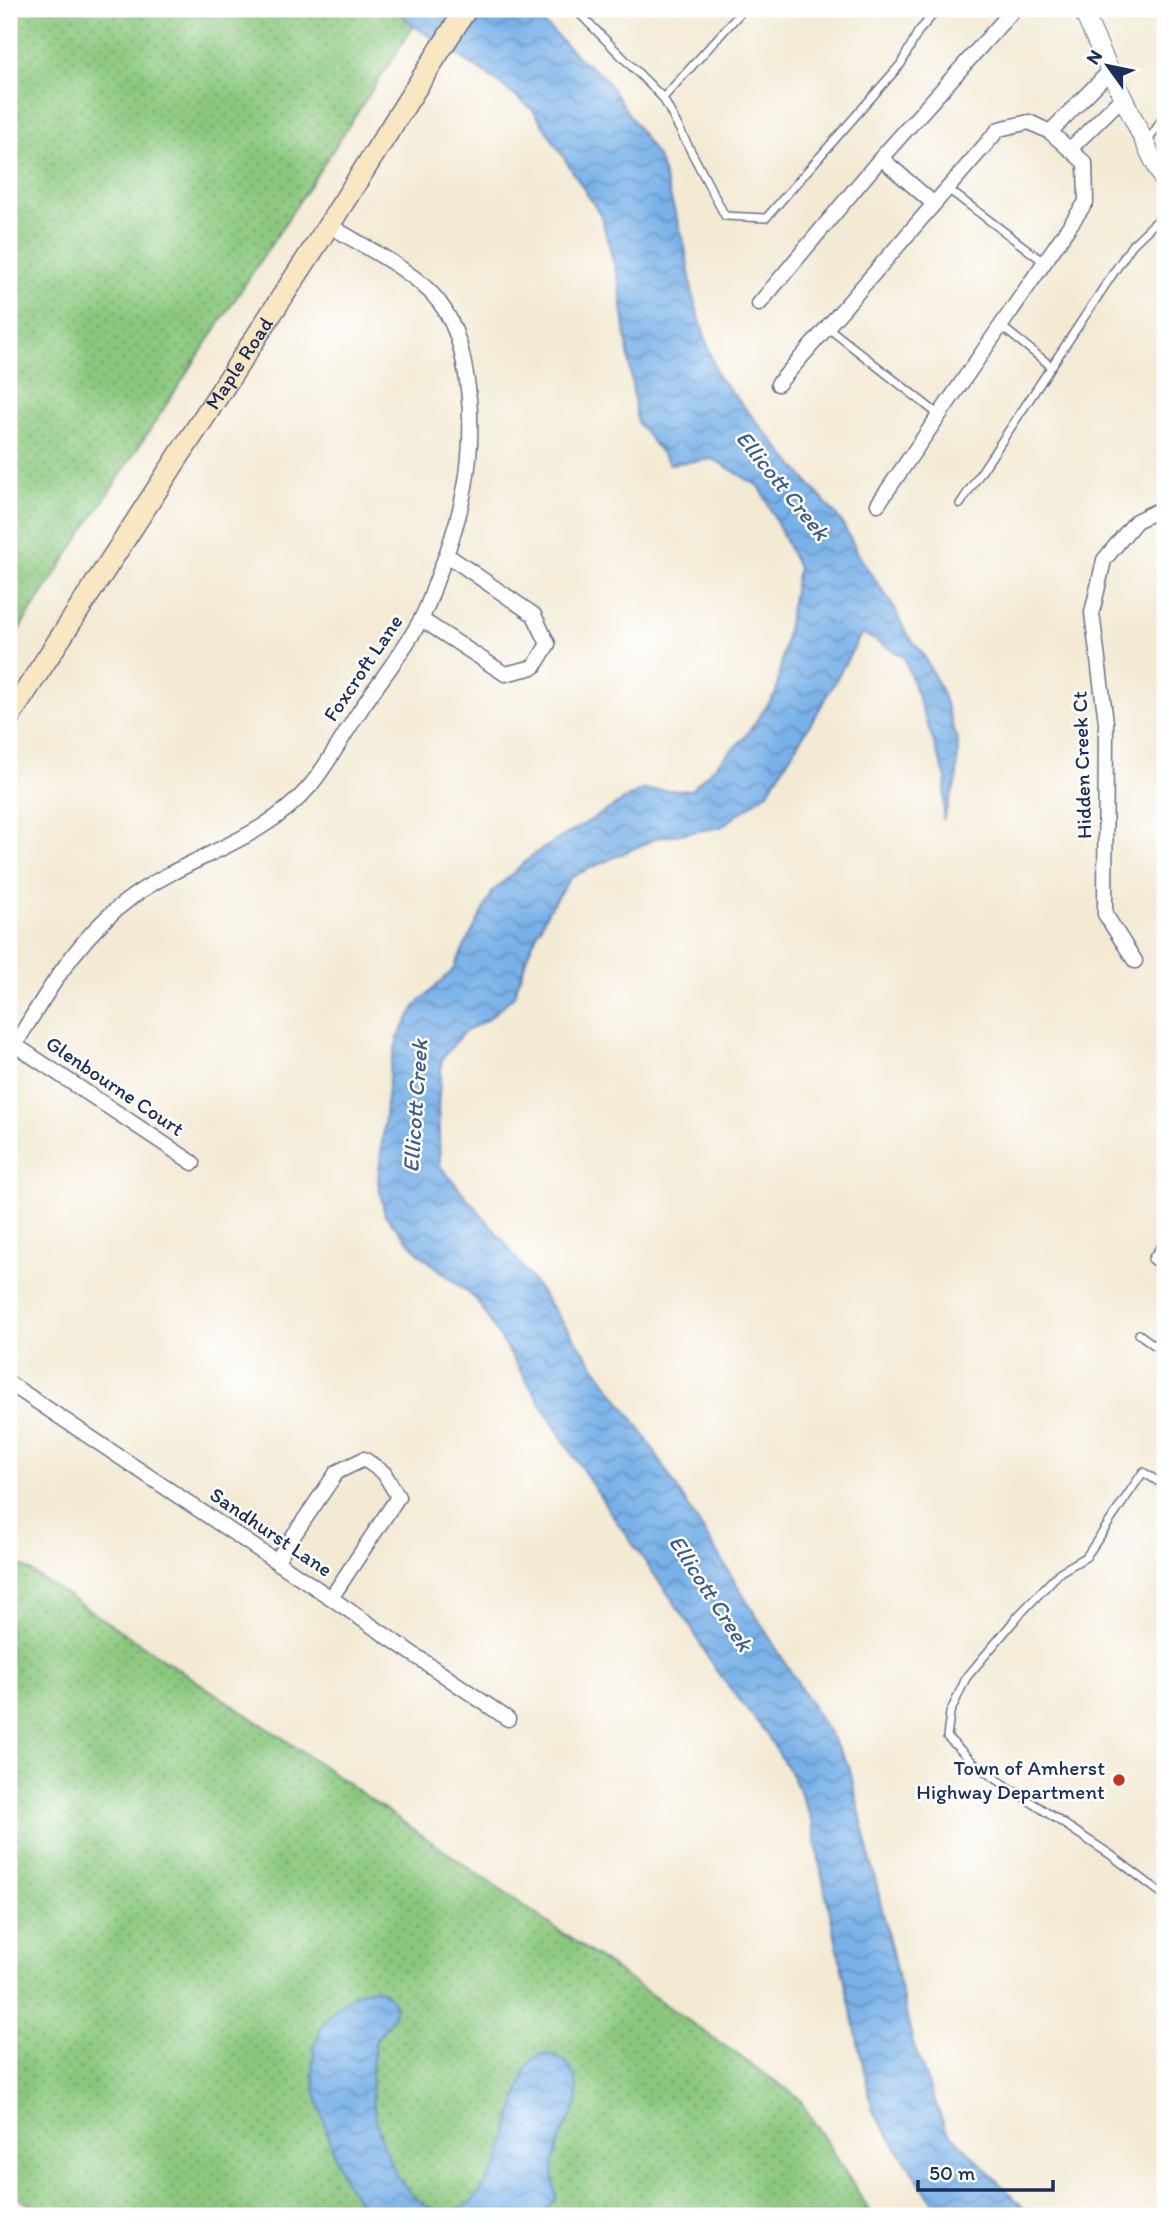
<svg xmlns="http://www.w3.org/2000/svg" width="1174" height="2225" font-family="Itim,sans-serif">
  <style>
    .grass { fill: url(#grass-dots); stroke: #527b6e; stroke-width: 2 }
    .water { fill: url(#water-waves); stroke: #4a70a3; stroke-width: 2 }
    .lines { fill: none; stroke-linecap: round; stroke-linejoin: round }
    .service-casing { stroke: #677087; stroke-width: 10 }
    .minor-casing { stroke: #677087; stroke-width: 17 }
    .tertiary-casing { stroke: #677087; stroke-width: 20 }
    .secondary-casing { stroke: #677087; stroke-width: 24 }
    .service { stroke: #fff; stroke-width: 7 }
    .minor { stroke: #fff; stroke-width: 14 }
    .tertiary { stroke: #fff; stroke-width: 18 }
    .secondary { stroke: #f9e7c3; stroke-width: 21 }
    .poi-dot { fill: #c8321e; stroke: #fff; stroke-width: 2.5 }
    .labels { text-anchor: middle; stroke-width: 5; stroke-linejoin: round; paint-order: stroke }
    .street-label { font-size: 21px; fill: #1b2f5e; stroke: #fff }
    .poi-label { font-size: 21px; fill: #1b2f5e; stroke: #fff; text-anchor: end }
    .water-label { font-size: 23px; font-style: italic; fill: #3c5c8e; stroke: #fff }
  </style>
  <defs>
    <pattern id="grass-dots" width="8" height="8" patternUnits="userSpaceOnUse" patternTransform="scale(1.75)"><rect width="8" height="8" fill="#8ac77d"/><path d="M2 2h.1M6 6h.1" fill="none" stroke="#70a26a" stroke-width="1.8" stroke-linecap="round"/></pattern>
    <pattern id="water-waves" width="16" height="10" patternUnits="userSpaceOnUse" patternTransform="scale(1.75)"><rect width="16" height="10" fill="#78b1e8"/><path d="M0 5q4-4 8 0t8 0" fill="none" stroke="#6290bf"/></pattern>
  </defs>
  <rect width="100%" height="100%" fill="#fff"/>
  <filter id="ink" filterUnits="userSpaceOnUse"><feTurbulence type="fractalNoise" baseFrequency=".0143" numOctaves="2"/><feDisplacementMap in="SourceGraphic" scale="14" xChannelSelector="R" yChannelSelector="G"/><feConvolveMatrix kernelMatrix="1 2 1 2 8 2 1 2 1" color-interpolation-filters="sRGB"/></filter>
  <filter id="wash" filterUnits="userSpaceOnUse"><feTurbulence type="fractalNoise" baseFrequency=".00686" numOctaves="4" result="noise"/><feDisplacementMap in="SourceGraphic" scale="28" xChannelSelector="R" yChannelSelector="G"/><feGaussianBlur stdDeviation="1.57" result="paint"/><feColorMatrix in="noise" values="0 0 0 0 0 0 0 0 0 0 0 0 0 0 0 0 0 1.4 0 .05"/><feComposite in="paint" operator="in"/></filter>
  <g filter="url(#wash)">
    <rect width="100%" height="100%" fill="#f3ead4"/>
    <path class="grass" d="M 9,9 L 395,9 L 414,26 L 9,645 Z
      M 9,1557 L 281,1737 L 798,2097 L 873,2216 L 47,2216 L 9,2192 Z"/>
    <path class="water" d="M 395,9 L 530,9 L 579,58 L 604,77 L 659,160 L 684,242 L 694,301 L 717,375 L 841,521 L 862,561 L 892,604 L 905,631 L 923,654 L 942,692 L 958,742 L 957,779 L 943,820 L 946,778 L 904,657 L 862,633 L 819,710 L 767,793 L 721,827 L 657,838 L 571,877 L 548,911 L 529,951 L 514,996 L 488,1019 L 462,1034 L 442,1059 L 438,1107 L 440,1166 L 503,1240 L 641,1430 L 849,1766 L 913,2043 L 945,2128 L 1032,2216 L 944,2216 L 935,2206 L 873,2111 L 822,1876 L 812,1821 L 794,1779 L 766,1733 L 714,1668 L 690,1625 L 610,1512 L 562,1438 L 476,1299 L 421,1255 L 385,1215 L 378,1181 L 390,1068 L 398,1038 L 416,1005 L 452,971 L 493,891 L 534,854 L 641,790 L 691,790 L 744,738 L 776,693 L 798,568 L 760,487 L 713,459 L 670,464 L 637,422 L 619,282 L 601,216 L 534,111 L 495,80 L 414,26 Z
      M 374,1988 C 386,1991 394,1997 394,2009 C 395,2022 381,2030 376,2041 C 373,2050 373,2063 372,2073 C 368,2116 398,2225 457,2209 C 480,2203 482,2181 497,2168 L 526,2069 C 531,2061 536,2053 547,2054 C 572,2056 583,2088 575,2110 C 573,2115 569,2119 567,2124 C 560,2135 557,2148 554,2160 C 552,2172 555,2187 556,2199 L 541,2216 L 370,2216 C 362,2205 352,2194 345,2182 C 337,2166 332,2148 327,2131 C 313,2089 300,2041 337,2007 C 349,1996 358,1991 374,1988 Z"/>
  </g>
  <g filter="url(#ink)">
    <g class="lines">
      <g class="service-casing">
        <path id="service" d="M 575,9 L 663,98 L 744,9
          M 663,98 L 725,216 L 766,218 L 901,64 L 918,32 L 938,9
          M 1147,143 L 1165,114
          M 948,189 L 1044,262
          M 1001,326 L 1051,366
          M 827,327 L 939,415
          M 960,504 L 1132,245 L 1165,213
          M 1165,1241 L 1152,1259 L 1165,1269
          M 1139,1334 L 1165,1353
          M 1165,1486 L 1143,1472 L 1086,1557 L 1060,1572 L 1019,1615 L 966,1678 L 950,1713 L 947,1737 L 978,1767 L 1111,1855 L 1165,1896"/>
      </g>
      <g class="minor-casing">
        <path id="minor" d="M 1050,132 L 1110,71
          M 1070,149 L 1123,97
          M 881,158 L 934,204
          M 759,304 L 881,158 L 1014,9
          M 778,384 L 999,129 L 1029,122 L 1050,132 L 1085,163 L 1086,202 L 878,504
          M 421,619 L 505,674 L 534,667 L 548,644 L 534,615 L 447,555
          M 1135,961 L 1105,914 L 1106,722 L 1092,613 L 1104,560 L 1136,521 L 1165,507
          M 15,1045 L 193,1163
          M 9,1054 C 45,997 75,938 132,897 C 188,856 264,841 310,786 C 329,763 344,734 361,709 C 380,680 405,650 421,619 C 428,607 432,592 437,579 C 463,514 476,458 468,388 C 464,359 458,326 439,302 C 416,271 362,246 329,225
          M 9,1383 L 331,1598 L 508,1719
          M 276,1561 L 337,1472 L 364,1459 L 384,1473 L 398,1497 L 331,1598"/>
      </g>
      <g class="tertiary-casing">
        <path id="tertiary" d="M 1082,9 L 1110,71 L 1165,184"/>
      </g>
      <g class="secondary-casing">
        <g id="secondary">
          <path id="s1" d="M 9,717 L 329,225 L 466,9"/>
        </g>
      </g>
      <use href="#service" class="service"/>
      <use href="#minor" class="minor"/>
      <use href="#tertiary" class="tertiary"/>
      <use href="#secondary" class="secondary"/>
    </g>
  </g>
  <circle class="poi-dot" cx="1119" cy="1780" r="7"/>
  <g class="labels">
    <g class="street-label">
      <text dy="7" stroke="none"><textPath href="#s1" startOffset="422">Maple Road</textPath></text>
      <text transform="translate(363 668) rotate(-56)" y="7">Foxcroft Lane</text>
      <text transform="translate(1082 765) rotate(-92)" y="7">Hidden Creek Ct</text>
      <text transform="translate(115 1086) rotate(34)" y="7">Glenbourne Court</text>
      <text transform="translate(271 1532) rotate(34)" y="7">Sandhurst Lane</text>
    </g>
    <g class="poi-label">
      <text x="1105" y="1775">Town of Amherst<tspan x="1105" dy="24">Highway Department</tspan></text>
    </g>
    <g class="water-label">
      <text transform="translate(783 485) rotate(51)" y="8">Ellicott Creek</text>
      <text transform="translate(415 1106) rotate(-86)" y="8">Ellicott Creek</text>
      <text transform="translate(711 1593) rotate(57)" y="8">Ellicott Creek</text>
    </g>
  </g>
  <rect width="1174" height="2225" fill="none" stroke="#fff" stroke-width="35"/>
  <g transform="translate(1108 66) rotate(303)" stroke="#ffffff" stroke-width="5" paint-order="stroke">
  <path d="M0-5L12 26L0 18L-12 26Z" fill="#1b2f5e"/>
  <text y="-10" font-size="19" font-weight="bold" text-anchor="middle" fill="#1b2f5e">N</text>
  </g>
  <path d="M918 2180v10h135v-10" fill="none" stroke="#1b2f5e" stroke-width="3.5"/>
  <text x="929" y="2180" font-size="21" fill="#1b2f5e" stroke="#ffffff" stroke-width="5" paint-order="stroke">50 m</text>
</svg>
